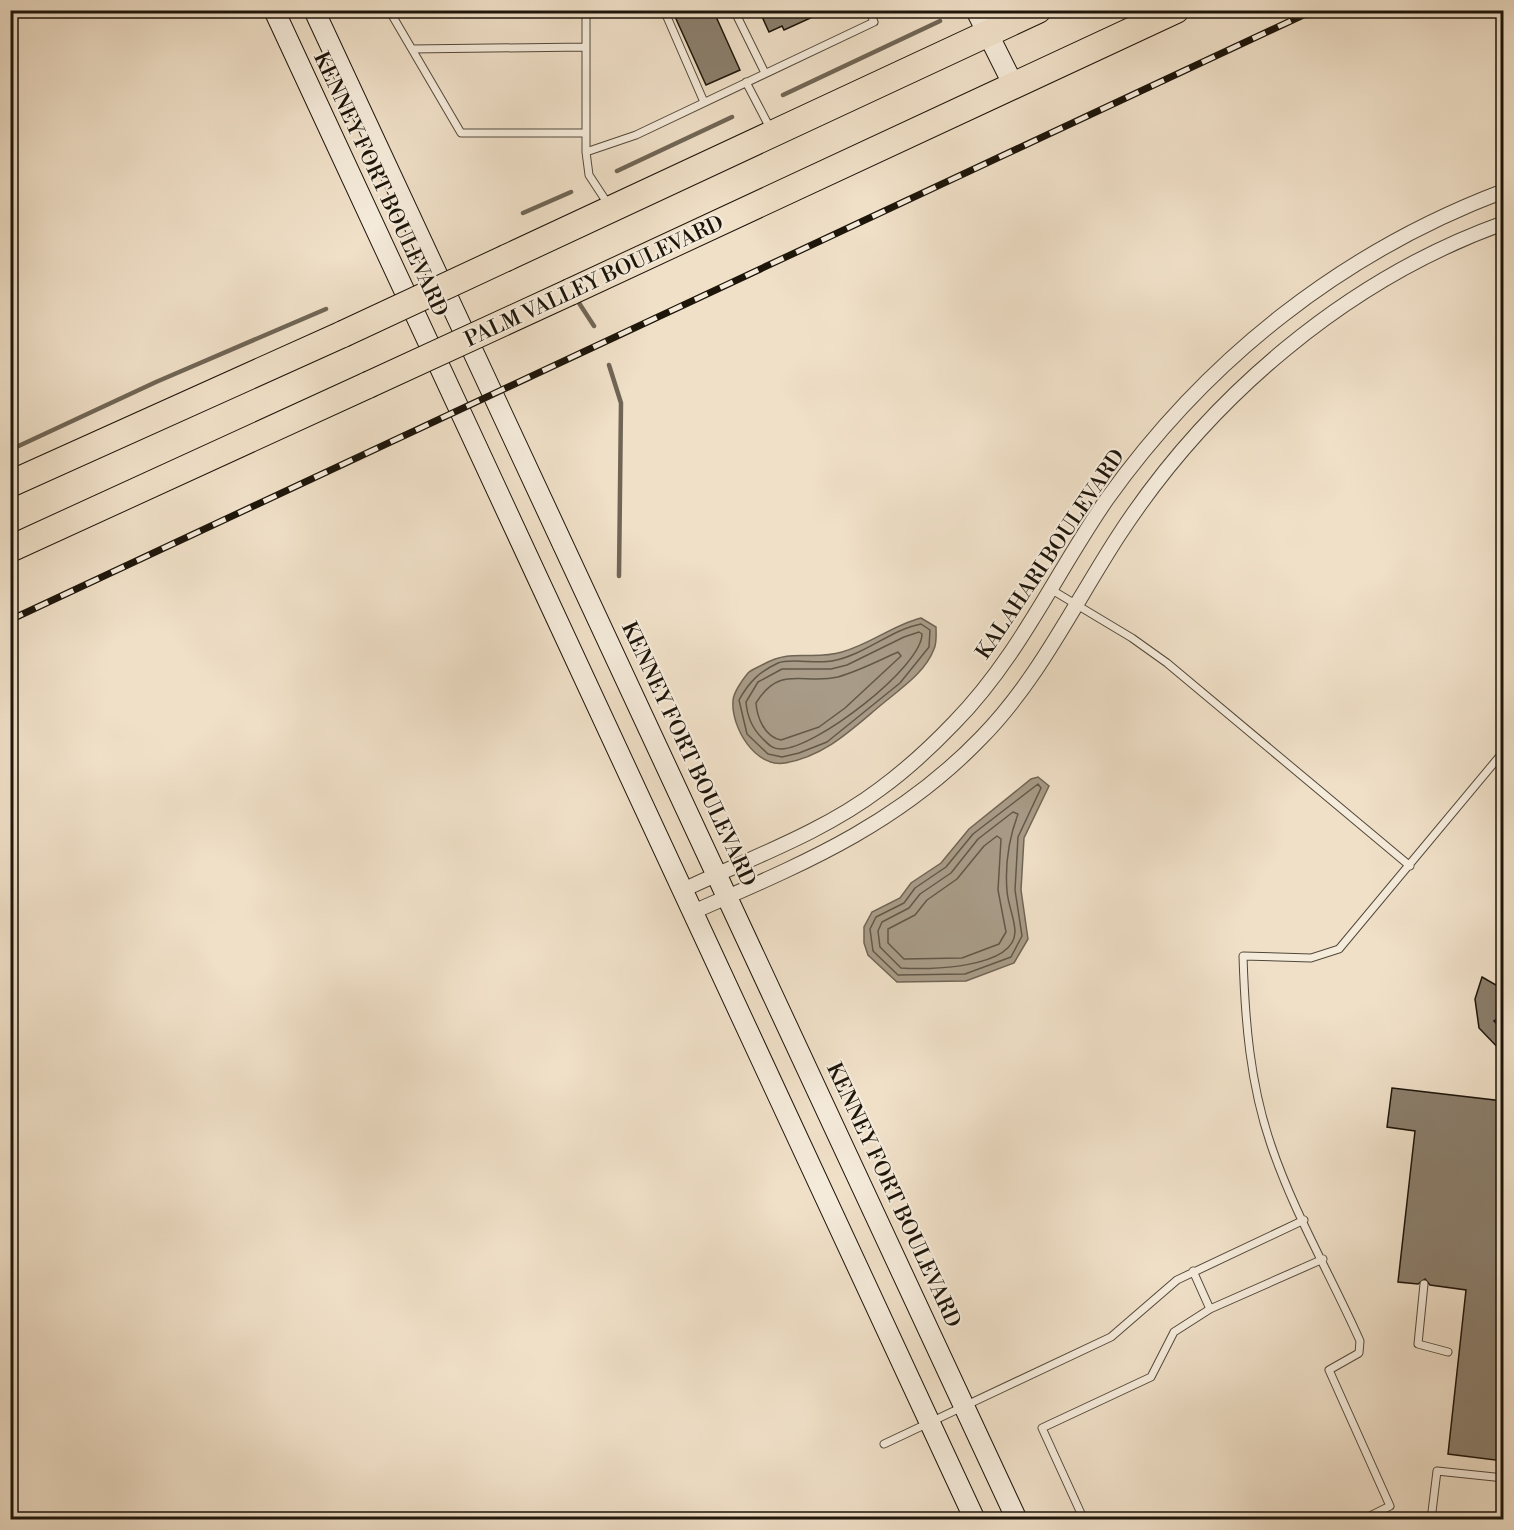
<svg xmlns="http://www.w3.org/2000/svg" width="1514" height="1530" font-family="'Libre Bodoni',serif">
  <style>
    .water { fill: #a89b87; stroke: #706555; stroke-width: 1.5 }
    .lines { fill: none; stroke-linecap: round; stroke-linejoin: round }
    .shore { stroke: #625848; stroke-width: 1.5 }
    .stream { stroke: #706555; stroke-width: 4.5 }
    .building { fill: #8b7f6d; stroke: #1d150a; stroke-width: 1.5 }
    .lane-casing { stroke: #52483a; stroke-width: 9 }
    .street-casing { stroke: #52483a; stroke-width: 16 }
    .secondary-casing { stroke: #1d150a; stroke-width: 22 }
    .highway-casing { stroke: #1d150a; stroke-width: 28 }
    .lane { stroke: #f5ebdb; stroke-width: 7 }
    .street { stroke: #f5ebdb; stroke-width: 14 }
    .secondary { stroke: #f5ebdb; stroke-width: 20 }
    .highway { stroke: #f0e0c8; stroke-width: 26 }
    .rail-casing { stroke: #1d150a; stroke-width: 7 }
    .rail { stroke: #f5ebdb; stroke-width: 4.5; stroke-dasharray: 14; stroke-linecap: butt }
    .highway-bridge-casing { stroke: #1d150a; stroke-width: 28; stroke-linecap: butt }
    .highway-bridge { stroke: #f0e0c8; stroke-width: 26 }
    .labels { text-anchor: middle; stroke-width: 4.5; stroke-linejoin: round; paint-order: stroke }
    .street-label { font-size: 21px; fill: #1d150a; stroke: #f5ebdb }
  </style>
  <rect width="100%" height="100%" fill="#f0e0c8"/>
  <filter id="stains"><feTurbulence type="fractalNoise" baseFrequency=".00333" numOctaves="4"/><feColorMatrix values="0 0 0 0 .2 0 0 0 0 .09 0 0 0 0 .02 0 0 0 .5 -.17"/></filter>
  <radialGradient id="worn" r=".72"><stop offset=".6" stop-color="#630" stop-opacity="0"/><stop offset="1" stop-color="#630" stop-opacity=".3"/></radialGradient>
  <path class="water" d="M 921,618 L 936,627 C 936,634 937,643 934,649 C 925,673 900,689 881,705 C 851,730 825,756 785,763 C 755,768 731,727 733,701 C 733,693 743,679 748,673 C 752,669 759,667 764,664 C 793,648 811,661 842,652 C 871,644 893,625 921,618 Z
    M 1038,777 L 1049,786 L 1024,838 L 1021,890 L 1028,939 L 1014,963 L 966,981 L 897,982 L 868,955 L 864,943 L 864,927 L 872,912 L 900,898 L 911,883 L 941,863 L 969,829 L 1031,779 Z"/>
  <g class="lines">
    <path class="shore" d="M 921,624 L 930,630 L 929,647 L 900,683 L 827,742 L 799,753 L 782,757 L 768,754 L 747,734 L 739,700 C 749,682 759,672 778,663 C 789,658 817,664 832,661 C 865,655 890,630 921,624 Z
      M 919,632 L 922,634 C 922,667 815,749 781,749 C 772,749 768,744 762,738 C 752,728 747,716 746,702 L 758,682 L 782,669 L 831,669 L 847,665 L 904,637 Z
      M 898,652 L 901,656 L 845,708 L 819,727 L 781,740 C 765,737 757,718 756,703 C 780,664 802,685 838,677 C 859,671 878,661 898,652 Z
      M 1038,784 L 1041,788 L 1018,837 L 1015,890 L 1022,936 L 1011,957 L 965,974 L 898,975 L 873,951 L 870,929 L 876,917 L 904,903 L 915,888 L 946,867 L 973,834 Z
      M 1013,812 L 1018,814 C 1009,838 1005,866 1007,891 C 1008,905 1015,919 1015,932 C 1014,969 926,970 901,968 L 880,947 L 878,931 L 882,922 L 909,908 L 920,894 L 951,873 L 978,839 Z
      M 997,836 L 1001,839 L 998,890 L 1006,932 L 999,944 L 962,958 L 904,959 L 888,943 L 888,929 L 915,915 L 927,900 L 957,879 L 984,846 Z"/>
    <path class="stream" d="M 783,95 L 940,21
      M 617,171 L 732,117
      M 523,213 L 571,192
      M 579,303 L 594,326
      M 609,365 L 621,403 L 619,576
      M 10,450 L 156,382 L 326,309"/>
  </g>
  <path class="building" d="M 672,10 L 713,10 L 740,70 L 706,85 Z
    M 759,10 L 828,10 L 784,30 L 782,26 L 769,32 Z
    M 1482,977 L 1503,989 L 1499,999 L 1502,1016 L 1494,1021 L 1503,1031 L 1503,1053 L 1479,1028 L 1475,999 Z
    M 1392,1088 L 1503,1101 L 1503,1461 L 1448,1454 L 1466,1290 L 1430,1285 L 1425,1279 L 1418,1284 L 1398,1282 L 1415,1131 L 1387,1127 Z"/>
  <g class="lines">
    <g class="lane-casing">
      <path id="lane" d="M 389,10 L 461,133 L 586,133
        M 586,10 L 586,152
        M 664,10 L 704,102
        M 734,10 L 765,73
        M 412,49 L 586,47
        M 746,82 L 770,128
        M 608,204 L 589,175 L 586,152 L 636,135 L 874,22 L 869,10
        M 1052,590 L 1132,638 L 1167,663 L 1410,866
        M 1193,1271 L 1210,1309 L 1323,1259
        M 1424,1284 L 1418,1344 L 1448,1352
        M 884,1444 L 1111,1337 L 1177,1280 L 1304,1220
        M 1084,1520 L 1042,1428 L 1151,1377 L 1174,1332 L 1210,1309
        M 1362,1520 L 1390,1506 L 1329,1370 L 1359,1353 L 1360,1341 C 1331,1276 1294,1213 1271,1145 C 1250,1084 1245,1021 1243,956 L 1311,958 L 1339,949 L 1504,751
        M 1431,1520 L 1437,1471 L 1504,1478"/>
    </g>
    <g class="street-casing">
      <path id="street" d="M 683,890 C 748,859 822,833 880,789 C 906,770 932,746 954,723 C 1019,657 1055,574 1107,499 C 1207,359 1342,252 1504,191
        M 693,912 C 802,864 896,826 981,738 C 1039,679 1074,604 1119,535 C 1209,397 1347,279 1504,223"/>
    </g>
    <g class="secondary-casing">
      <path id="secondary" d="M 274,10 L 975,1520
        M 314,10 L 1017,1520
        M 976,10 L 1013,84"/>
    </g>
    <g class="highway-casing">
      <path id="highway" d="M 506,258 L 1038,10
        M 570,292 L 1176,10
        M 10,484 L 343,334
        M 10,549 L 368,385"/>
    </g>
    <use href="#lane" class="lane"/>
    <use href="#street" class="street"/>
    <use href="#secondary" class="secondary"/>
    <use href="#highway" class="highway"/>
    <g class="rail-casing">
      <path id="rail" d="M 10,620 L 1314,10"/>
    </g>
    <use href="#rail" class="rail"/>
    <g class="highway-bridge-casing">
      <path id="highway-bridge" d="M 343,334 L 506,258
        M 368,385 L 570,292"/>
    </g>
    <use href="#highway-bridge" class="highway-bridge"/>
  </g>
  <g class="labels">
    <g class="street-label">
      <text transform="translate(381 184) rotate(65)" y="7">KENNEY FORT BOULEVARD</text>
      <text transform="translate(594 281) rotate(-25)" y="7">PALM VALLEY BOULEVARD</text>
      <text transform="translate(1050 554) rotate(-56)" y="7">KALAHARI BOULEVARD</text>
      <text transform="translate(689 754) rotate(65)" y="7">KENNEY FORT BOULEVARD</text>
      <text transform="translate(894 1195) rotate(65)" y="7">KENNEY FORT BOULEVARD</text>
    </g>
  </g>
  <rect width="1514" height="1530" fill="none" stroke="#f0e0c8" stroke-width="36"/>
  <rect x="12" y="12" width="1490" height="1506" fill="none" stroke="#1d150a" stroke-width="3"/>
  <rect x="18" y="18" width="1478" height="1494" fill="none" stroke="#1d150a" stroke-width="1.5"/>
  <rect width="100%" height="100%" filter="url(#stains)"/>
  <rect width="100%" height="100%" fill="url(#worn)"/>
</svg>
